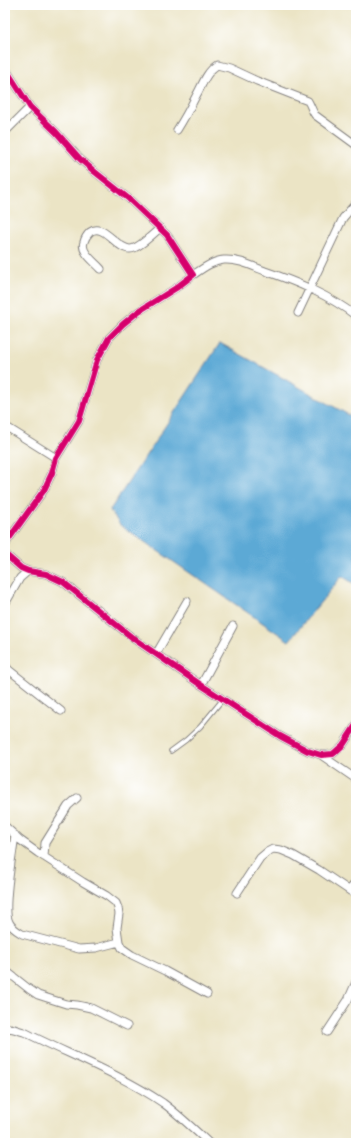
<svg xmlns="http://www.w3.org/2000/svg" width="361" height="1148" font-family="'Gochi Hand',sans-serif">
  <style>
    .water { fill: #5ca9d5; stroke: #3f6688 }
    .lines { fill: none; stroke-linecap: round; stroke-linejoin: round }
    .lane-casing { stroke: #868380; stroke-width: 5.5 }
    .street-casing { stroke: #868380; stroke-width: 9 }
    .lane { stroke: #fff; stroke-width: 3.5 }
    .street { stroke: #fff; stroke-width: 7 }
    .cycleway-casing { stroke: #fff; stroke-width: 8 }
    .cycleway { stroke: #d6006c; stroke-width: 6 }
  </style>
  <rect width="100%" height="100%" fill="#fff"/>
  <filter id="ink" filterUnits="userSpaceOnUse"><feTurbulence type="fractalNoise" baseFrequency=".025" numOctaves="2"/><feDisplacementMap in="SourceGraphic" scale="8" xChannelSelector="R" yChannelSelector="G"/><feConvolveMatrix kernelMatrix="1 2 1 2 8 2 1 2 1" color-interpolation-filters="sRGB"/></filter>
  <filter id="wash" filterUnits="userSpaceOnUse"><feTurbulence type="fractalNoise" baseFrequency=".012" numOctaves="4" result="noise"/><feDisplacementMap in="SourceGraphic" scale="16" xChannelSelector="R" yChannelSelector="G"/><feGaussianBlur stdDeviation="0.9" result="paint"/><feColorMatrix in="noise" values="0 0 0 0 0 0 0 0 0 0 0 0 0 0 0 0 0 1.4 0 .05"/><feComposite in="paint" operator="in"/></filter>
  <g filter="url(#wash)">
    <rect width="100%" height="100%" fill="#ebe4c5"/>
    <path class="water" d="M 220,343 L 356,419 L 356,585 L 342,576 L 289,641 L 120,525 L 110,510 Z"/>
  </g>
  <g filter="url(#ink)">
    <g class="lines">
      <g class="lane-casing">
        <path id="lane" d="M 171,751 L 186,740 L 200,727 L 223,699"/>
      </g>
      <g class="street-casing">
        <path id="street" d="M 5,68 L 30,107 L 56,132 L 80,159 L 95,172 L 129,199 L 167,235 L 193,275 L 176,288 L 139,311 L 123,324 L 109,338 L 97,360 L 79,421 L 56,458 L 52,473 L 44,490 L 8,540 L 5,546
          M 177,130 C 184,119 190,108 196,96 C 202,86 206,72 217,65 L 229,68 L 257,81 L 308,101 C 311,106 312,111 315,115 L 356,145
          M 5,132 L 30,107
          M 101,269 C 95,262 80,252 84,242 C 85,238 87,235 90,232 C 104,222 116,249 130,249 C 138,249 154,233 160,228
          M 193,275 C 202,269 212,261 224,260 C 238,259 252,266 265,271 C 297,282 329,295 356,316
          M 298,313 L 343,218 L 356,203
          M 5,426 L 56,458
          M 5,554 L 21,568 L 28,571 L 46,574 L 63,582 L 134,639 L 156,654 L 201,685 L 280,736 L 308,751 L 321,755 L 333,754 L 343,745 L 356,725
          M 5,604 L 20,578 L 28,571
          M 156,654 L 187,601
          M 5,665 L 9,670 L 61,711
          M 201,685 L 233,626
          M 321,755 L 356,779
          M 5,826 L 20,840 L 38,853 L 83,882 L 107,896 L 116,903 L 118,908 L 119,914 L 117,928 L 119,942 L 122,948 L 132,955 L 165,971 L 207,994
          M 15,835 C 13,852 2,909 9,922 C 11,927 17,931 22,934 L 79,949 L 96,948 L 119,942
          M 44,857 L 45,843 L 68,806 L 77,798
          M 350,890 L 356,881
          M 237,893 L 260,858 L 267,852 L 273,849 L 281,850 L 293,855 L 319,870 L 356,895
          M 5,970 L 29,989 L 38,995 L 66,1004 L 77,1005 L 91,1008 L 127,1026
          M 5,1029 C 11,1026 18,1031 24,1032 C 70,1055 120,1074 163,1103 C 178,1114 195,1130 209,1143
          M 327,1032 L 348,1000 L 356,982"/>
      </g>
      <use href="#lane" class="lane"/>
      <use href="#street" class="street"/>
      <g class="cycleway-casing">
        <path id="cycleway" d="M 5,68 L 30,107 L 56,132 L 80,159 L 95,172 L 129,199 L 167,235 L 193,275 L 176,288 L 139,311 L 123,324 L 109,338 L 97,360 L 79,421 L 56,458 L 52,473 L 44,490 L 8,540 L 5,546
          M 5,554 L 21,568 L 28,571 L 46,574 L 63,582 L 134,639 L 156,654 L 201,685 L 280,736 L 308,751 L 321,755 L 333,754 L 343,745 L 356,725"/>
      </g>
      <use href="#cycleway" class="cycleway"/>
    </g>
  </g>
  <rect width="361" height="1148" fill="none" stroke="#fff" stroke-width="20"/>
</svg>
